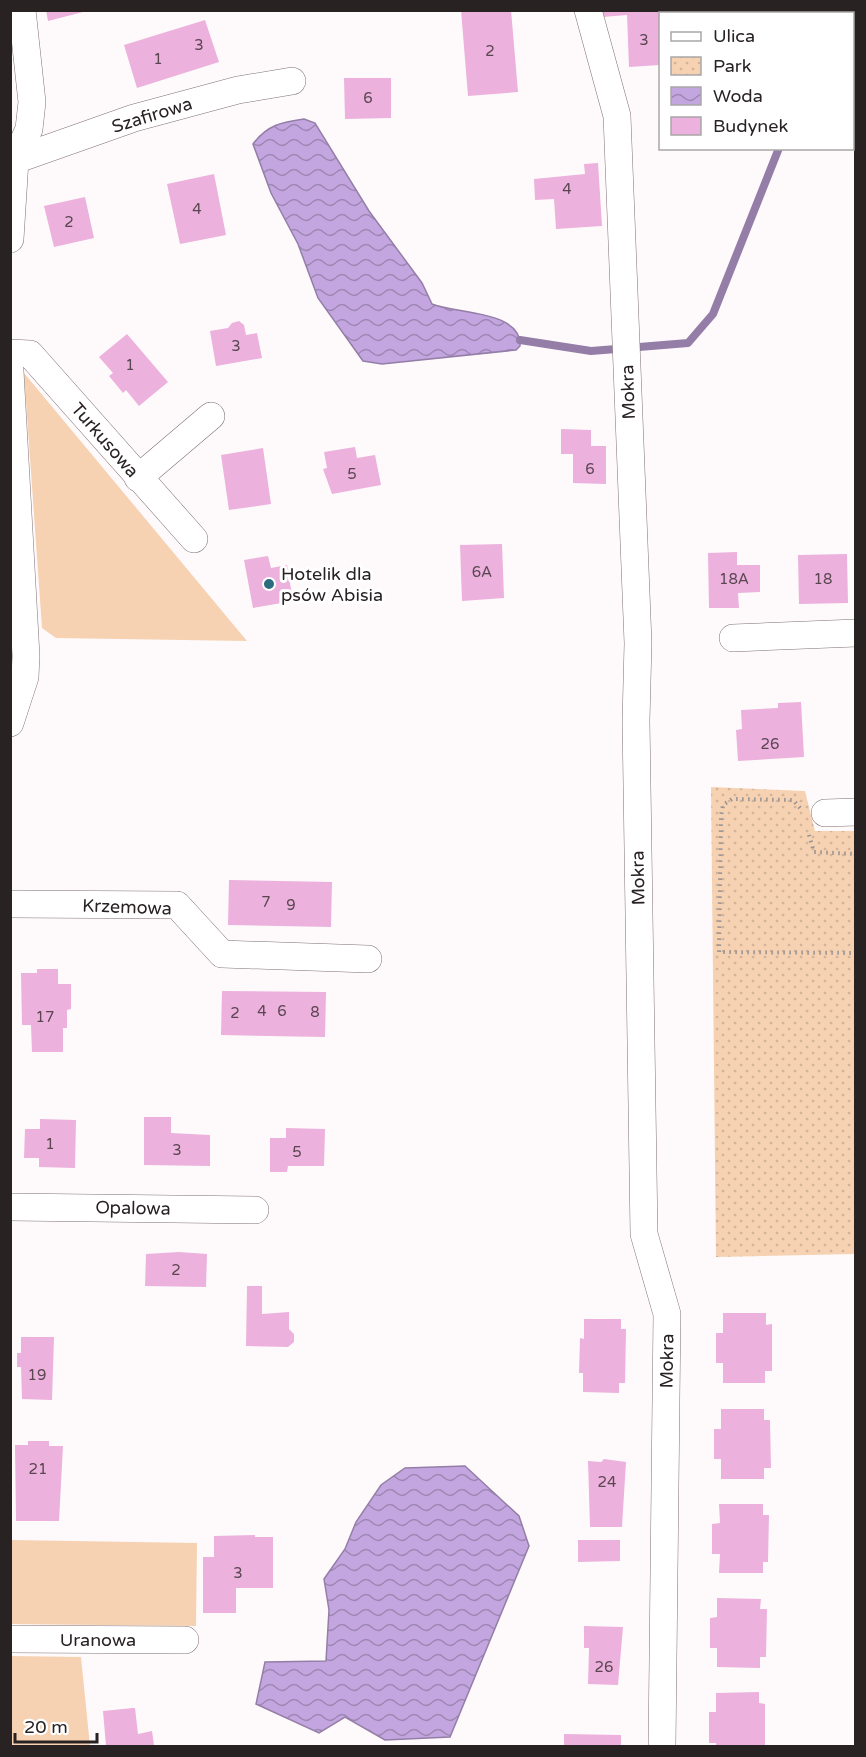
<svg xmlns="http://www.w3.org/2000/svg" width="866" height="1757" font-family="'Varela Round',sans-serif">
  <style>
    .grass { fill: #f6d2b2 }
    .park { fill: url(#park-dots) }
    .water { fill: url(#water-waves); stroke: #947ea7; stroke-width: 1.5 }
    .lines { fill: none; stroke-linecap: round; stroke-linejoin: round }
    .stream { stroke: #947ea7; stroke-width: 8 }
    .building { fill: #ecb1dc }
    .minor-casing { stroke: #807174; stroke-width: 28 }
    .path { stroke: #969192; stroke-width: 4; stroke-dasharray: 1.5 4.5; stroke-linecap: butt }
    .minor { stroke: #fff; stroke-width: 27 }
    .poi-dot { fill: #2b6c80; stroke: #fff; stroke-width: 2 }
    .labels { text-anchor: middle; stroke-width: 6; stroke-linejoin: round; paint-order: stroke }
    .number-label { font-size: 15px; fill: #594651 }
    .street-label { font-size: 18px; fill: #282223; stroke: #fff }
    .poi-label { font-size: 18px; fill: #282223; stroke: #fff; text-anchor: start }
  </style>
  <defs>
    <pattern id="park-dots" width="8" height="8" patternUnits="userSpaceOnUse" patternTransform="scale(1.5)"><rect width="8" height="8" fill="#f6d2b2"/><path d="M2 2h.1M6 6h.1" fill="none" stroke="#d3b499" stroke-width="1.8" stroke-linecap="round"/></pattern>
    <pattern id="water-waves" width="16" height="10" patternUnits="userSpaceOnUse" patternTransform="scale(1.5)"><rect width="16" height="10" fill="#c3a6df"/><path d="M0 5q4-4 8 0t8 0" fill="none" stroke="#9e87b4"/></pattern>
  </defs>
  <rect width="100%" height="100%" fill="#fefafb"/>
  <path class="grass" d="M 24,373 L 247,641 L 56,638 L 42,628 Z
    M 11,1540 L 197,1543 L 196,1626 L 11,1624 Z
    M 11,1656 L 81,1657 L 90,1746 L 11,1746 Z"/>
  <path class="park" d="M 711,787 L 805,791 L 815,831 L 855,831 L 855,1254 L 716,1257 Z"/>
  <path class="water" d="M 304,119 L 315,123 L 369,211 L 422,283 L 432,304 C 455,314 522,310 520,346 L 516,350 L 382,364 L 363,361 L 318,298 L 298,244 L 271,193 L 253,144 C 267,125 282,122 304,119 Z
    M 465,1466 L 519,1516 L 529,1546 L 450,1737 L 385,1740 L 345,1717 L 319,1733 L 256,1704 L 265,1662 L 326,1661 L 329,1610 L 324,1579 L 345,1549 L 356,1522 L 381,1485 L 405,1468 Z"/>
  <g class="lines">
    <path class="stream" d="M 520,340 L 591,351 L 616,349
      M 639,347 L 688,343 L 713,314 L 779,148"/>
  </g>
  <path class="building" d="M 46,10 L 83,10 L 83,12 L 48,21 Z
    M 461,10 L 511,10 L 518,92 L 468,96 Z
    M 602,10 L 679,10 L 679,14 L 660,14 L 660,65 L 629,67 L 627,15 L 603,17 Z
    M 205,20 L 219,62 L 137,88 L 124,45 Z
    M 344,78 L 391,78 L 391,118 L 345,119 Z
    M 598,163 L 602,226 L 556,229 L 554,199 L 535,200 L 534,179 L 585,174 L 584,164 Z
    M 214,174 L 226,235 L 180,244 L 167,184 Z
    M 85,197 L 94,238 L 54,247 L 44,206 Z
    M 239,321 L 244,325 L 246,335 L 257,333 L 262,358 L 216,366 L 210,331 L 228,328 L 232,323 Z
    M 127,334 L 168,382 L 139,406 L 126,390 L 123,393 L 109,376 L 113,373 L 99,357 Z
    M 561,429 L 591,430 L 591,446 L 606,446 L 606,484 L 573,483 L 573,454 L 561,454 Z
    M 355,447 L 357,458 L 375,455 L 381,485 L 332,494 L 323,469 L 327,468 L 324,452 Z
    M 263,448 L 271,504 L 229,510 L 221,455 Z
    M 502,544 L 504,598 L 462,601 L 460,545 Z
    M 737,552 L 737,565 L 760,565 L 760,592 L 738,593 L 739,608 L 709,608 L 708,553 Z
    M 847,554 L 848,603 L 799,604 L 798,555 Z
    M 268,556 L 271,568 L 287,565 L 293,601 L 253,608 L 244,560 Z
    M 801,702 L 804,757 L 738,761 L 736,730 L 742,729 L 741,710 L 778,708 L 778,703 Z
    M 229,880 L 332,882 L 331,927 L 228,925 Z
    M 37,969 L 58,969 L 58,984 L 71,984 L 71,1009 L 67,1010 L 67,1028 L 63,1028 L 63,1052 L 32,1052 L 31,1025 L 22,1025 L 21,973 L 37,973 Z
    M 222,991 L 326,992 L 325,1037 L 221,1035 Z
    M 144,1117 L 171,1117 L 171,1133 L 210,1135 L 210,1166 L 144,1165 Z
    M 40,1119 L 76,1120 L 75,1168 L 39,1167 L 39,1158 L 24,1158 L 25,1129 L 40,1129 Z
    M 286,1128 L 325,1129 L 324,1166 L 288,1166 L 287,1172 L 270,1172 L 270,1138 L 286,1138 Z
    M 179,1252 L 207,1254 L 206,1287 L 145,1286 L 146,1254 Z
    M 247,1286 L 262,1286 L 262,1314 L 289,1312 L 289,1329 L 294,1334 L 294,1342 L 288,1347 L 246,1346 Z
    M 723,1313 L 766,1313 L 766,1325 L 772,1324 L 772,1371 L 765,1371 L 765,1383 L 723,1383 L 723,1363 L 716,1363 L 716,1333 L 723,1333 Z
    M 584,1319 L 621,1319 L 621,1329 L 626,1329 L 625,1383 L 619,1383 L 619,1393 L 583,1392 L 583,1373 L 579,1373 L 580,1338 L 584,1339 Z
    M 21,1337 L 54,1337 L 52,1400 L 22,1399 L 21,1367 L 17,1367 L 17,1353 L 21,1353 Z
    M 721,1409 L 764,1409 L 764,1420 L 770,1420 L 771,1468 L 764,1468 L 764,1479 L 721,1479 L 721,1459 L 714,1459 L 714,1429 L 721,1429 Z
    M 28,1441 L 49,1441 L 49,1446 L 63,1446 L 59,1521 L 16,1521 L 15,1445 L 28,1445 Z
    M 604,1459 L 626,1462 L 622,1527 L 590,1527 L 588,1461 L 601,1462 Z
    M 719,1504 L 763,1504 L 763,1515 L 769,1515 L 768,1562 L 763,1562 L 763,1573 L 719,1573 L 720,1554 L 712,1554 L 712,1524 L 720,1523 Z
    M 255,1535 L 255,1537 L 273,1537 L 273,1588 L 236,1588 L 236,1613 L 203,1613 L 203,1557 L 214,1557 L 214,1536 Z
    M 578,1540 L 620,1540 L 620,1561 L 578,1562 Z
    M 717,1598 L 761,1599 L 760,1609 L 767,1609 L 766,1657 L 760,1657 L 760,1668 L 717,1667 L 717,1648 L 710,1648 L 710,1618 L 717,1617 Z
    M 584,1626 L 623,1627 L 618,1685 L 588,1684 L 589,1648 L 584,1648 Z
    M 759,1692 L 759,1703 L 765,1704 L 765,1746 L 716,1746 L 716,1743 L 709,1743 L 709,1712 L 716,1712 L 716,1693 Z
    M 133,1708 L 135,1708 L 138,1734 L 152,1731 L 154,1746 L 106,1746 L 103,1711 Z
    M 564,1734 L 621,1735 L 621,1746 L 564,1746 Z"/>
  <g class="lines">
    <g class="minor-casing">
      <path id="minor" d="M 588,10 L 617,116 L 638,643 L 636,721 L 644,1234 L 667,1314 L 662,1746
        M 10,164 L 15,160 L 29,129 L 32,102 L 22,10
        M 10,239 L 15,160 L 134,118 L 238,90 L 292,81
        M 10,353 L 30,354 L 194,539
        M 10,371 L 26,656 L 25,677 L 10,723
        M 138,478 L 211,416
        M 733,638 L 856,633
        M 825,813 L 856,812
        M 10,904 L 177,905 L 222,954 L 368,959
        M 10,1207 L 255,1210
        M 10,1639 L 185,1640"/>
    </g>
    <path class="path" d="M 800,808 L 793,800 L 732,799 L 723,805 L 721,816 L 719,952 L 856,953
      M 809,835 L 814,852 L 856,854"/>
    <use href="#minor" class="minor"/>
  </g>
  <circle class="poi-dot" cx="269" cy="584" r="6"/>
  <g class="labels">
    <g class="number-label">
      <text x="644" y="45">3</text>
      <text x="199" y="50">3</text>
      <text x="490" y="56">2</text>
      <text x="158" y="64">1</text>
      <text x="368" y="103">6</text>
      <text x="567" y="194">4</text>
      <text x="197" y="214">4</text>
      <text x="69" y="227">2</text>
      <text x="236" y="351">3</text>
      <text x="130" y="370">1</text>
      <text x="590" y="474">6</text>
      <text x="352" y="479">5</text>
      <text x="482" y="577">6A</text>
      <text x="734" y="584">18A</text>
      <text x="823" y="584">18</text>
      <text x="770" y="749">26</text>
      <text x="266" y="907">7</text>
      <text x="291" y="910">9</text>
      <text x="262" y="1016">4</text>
      <text x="282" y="1016">6</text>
      <text x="315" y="1017">8</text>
      <text x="235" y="1018">2</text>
      <text x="45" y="1022">17</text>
      <text x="50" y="1149">1</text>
      <text x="177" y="1155">3</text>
      <text x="297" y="1157">5</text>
      <text x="176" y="1275">2</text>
      <text x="37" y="1380">19</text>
      <text x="38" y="1474">21</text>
      <text x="607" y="1487">24</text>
      <text x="238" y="1578">3</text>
      <text x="604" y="1672">26</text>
    </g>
    <g class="street-label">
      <text transform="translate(152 115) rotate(-17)" y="6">Szafirowa</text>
      <text transform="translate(628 392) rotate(-92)" y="6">Mokra</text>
      <text transform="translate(105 440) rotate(49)" y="6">Turkusowa</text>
      <text transform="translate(638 878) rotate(-91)" y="6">Mokra</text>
      <text transform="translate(127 907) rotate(2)" y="6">Krzemowa</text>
      <text transform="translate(133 1208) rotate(1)" y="6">Opalowa</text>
      <text transform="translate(667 1361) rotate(-89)" y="6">Mokra</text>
      <text x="98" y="1646">Uranowa</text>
    </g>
    <g class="poi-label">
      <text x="281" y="580">Hotelik dla<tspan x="281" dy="21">psów Abisia</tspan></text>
    </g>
  </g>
  <rect width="866" height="1757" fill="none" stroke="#282223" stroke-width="24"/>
  <rect x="659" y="12" width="195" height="138" fill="#ffffff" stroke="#a9a7a7" stroke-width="1.5"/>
  <rect x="671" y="32" width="30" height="9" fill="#ffffff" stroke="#a9a7a7" stroke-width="1.5"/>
  <text x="713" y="42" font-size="18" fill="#282223">Ulica</text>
  <rect x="671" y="57" width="30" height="18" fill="url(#park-dots)" stroke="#a9a7a7" stroke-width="1.5"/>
  <text x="713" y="72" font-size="18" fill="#282223">Park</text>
  <rect x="671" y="87" width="30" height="18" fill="url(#water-waves)" stroke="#a9a7a7" stroke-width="1.5"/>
  <text x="713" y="102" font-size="18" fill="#282223">Woda</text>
  <rect x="671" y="117" width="30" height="18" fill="#ecb1dc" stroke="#a9a7a7" stroke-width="1.5"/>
  <text x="713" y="132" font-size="18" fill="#282223">Budynek</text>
  <path d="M15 1733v9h82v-9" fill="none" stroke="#282223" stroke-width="3"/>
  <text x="24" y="1733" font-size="18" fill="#282223" stroke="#ffffff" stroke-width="4.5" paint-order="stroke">20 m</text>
</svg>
